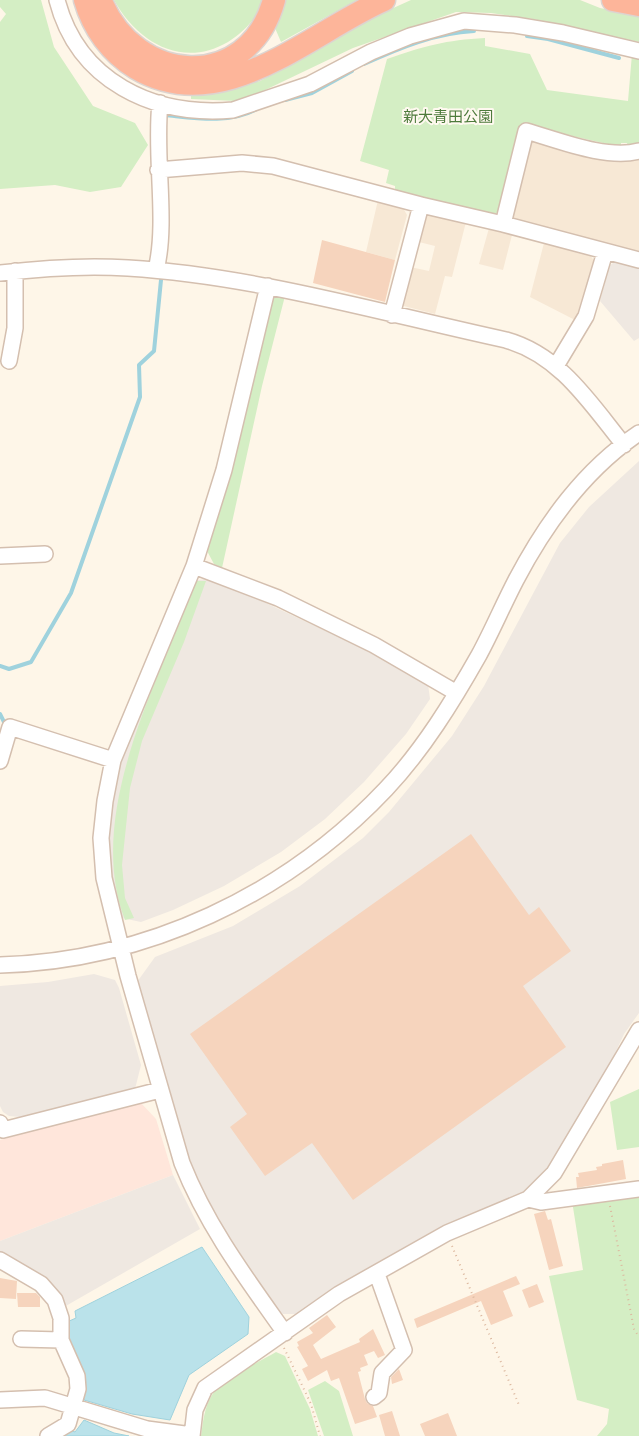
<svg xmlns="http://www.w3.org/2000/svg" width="639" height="1436" font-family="'Varela Round','Noto Sans JP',sans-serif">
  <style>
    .residential { fill: #f7e8d5 }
    .commercial { fill: #ffe6db }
    .industrial { fill: #efe8e1 }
    .green { fill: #d4eec4 }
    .water { fill: #bae2ea; stroke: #9fd2dd }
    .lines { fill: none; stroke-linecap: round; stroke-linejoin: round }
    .stream { stroke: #9fd2dd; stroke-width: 4 }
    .building { fill: #f6d4bd }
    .minor-casing { stroke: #d4bfaf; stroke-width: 18 }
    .highway-casing { stroke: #ddd4d0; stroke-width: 25 }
    .path { stroke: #dcb89f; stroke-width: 2; stroke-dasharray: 1 4; stroke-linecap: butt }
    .minor { stroke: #fff; stroke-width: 15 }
    .highway { stroke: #fdb59a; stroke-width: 22 }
    .labels { text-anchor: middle; stroke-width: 4; stroke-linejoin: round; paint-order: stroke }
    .park-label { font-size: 15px; fill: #4e7b3c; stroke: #fff9f0 }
  </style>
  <rect width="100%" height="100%" fill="#fef6e8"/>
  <path class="residential" d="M 537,140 L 639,156 L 639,252 L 516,221 L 511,213 L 529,144 Z
    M 378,200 L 402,206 L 407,215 L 395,260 L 366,252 Z
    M 428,213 L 466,222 L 452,277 L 445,276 L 435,314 L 400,305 L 410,267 L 429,271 L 435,246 L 415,241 L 421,218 Z
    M 489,228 L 512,235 L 503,270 L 479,264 Z
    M 544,243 L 590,255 L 595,262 L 583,303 L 575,320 L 530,297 Z"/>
  <path class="commercial" d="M 140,1102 L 156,1119 L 173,1175 L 0,1241 L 0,1140 Z"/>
  <path class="industrial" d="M 616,261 L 639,267 L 639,338 L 634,341 L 600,301 L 609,266 Z
    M 639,461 L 639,1013 L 624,1034 L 606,1073 L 545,1174 L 530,1188 L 513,1198 L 446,1225 L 335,1289 L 299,1314 L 283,1314 L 276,1309 L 234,1249 L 203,1195 L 184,1150 L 137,982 L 155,957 L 233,926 L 300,886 L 363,838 L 389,812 L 452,736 L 484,686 L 560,543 L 589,507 Z
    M 206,579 L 242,592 L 358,646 L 428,684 L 430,699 L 406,734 L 364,782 L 325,819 L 281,852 L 224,886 L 173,910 L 141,922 L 122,918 L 112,892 L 108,843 L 111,804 L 121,757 L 192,583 L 197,580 Z
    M 94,974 L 115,980 L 119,988 L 141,1065 L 135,1089 L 20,1117 L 9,1116 L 3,1112 L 0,1106 L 0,986 L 48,982 Z
    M 173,1175 L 200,1229 L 64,1307 L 56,1289 L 48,1280 L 0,1252 L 0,1241 Z"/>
  <path class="green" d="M 0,0 L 41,0 L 54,47 L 93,106 L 135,123 L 148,145 L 121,187 L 90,192 L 55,185 L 0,189 L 0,22 L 6,14 L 0,7 Z
    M 114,0 L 265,0 C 257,18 244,32 228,42 C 182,69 137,42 114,0 Z
    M 285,0 L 357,0 L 281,42 L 275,28 Z
    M 411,0 L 580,0 L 600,8 L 639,16 L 639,42 L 533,19 L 491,13 L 456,12 L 353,48 L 261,92 L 236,101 L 191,99 L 191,93 L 221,91 L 260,81 L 289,66 L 347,29 Z
    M 485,38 L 485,46 L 530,54 L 547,90 L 628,101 L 632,54 L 639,57 L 639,146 L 628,147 L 627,143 L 621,143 L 621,147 L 523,125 L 501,210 L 493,215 L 395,190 L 395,186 L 386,183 L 389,170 L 360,161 L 387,59 C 424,46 446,40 485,38 Z
    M 286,292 L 262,386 L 222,568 L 214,564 L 206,549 L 273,294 Z
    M 196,581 L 206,581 L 184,642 L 142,741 L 130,788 L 122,865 L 125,898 L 134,918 L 125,920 C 84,814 159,680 196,581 Z
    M 639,1089 L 639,1147 L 617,1150 L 610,1102 Z
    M 639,1191 L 639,1436 L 597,1436 L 607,1424 L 609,1409 L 577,1400 L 549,1276 L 583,1270 L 572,1201 Z
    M 276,1352 L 285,1356 L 310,1409 L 318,1436 L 201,1436 C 203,1422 204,1408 212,1395 C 222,1379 259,1362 276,1352 Z
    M 325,1381 L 339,1391 L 353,1436 L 324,1436 L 308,1390 Z"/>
  <path class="water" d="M 202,1247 L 249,1317 L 248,1334 L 189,1375 L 170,1420 L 132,1414 L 84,1400 L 67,1339 L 67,1322 L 76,1318 L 75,1311 Z
    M 84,1420 L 114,1433 L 129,1436 L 62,1436 L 70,1430 L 75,1432 Z"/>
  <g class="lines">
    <path class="stream" d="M 527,36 L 548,39 L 619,58
      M 364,64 C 399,48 435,33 474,31
      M 285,100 L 312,93 L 352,71
      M 165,115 C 195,118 228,124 255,110
      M 0,666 L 9,669 L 31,662 L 71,593 L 140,397 L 139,365 L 154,351 L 161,280
      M 0,714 L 6,726"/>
  </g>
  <path class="building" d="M 322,240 L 395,260 L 385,302 L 313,283 Z
    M 471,834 L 529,915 L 539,907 L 571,951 L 523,986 L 566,1047 L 353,1200 L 312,1143 L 265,1176 L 230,1127 L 247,1114 L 190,1034 Z
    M 623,1160 L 626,1179 L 577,1188 L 576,1177 L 579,1177 L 578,1173 L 597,1170 L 596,1167 L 602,1166 L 602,1164 Z
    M 545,1211 L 548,1220 L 551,1219 L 563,1266 L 549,1270 L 534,1214 Z
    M 516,1276 L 520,1284 L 503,1291 L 513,1316 L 491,1325 L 481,1301 L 417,1328 L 414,1319 Z
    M 0,1278 L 17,1281 L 16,1299 L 0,1298 Z
    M 537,1284 L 544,1302 L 529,1308 L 522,1290 Z
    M 17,1293 L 36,1293 L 40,1297 L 40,1307 L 18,1307 Z
    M 327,1315 L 336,1327 L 313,1345 L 321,1359 L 360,1342 L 359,1339 L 373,1329 L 385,1355 L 378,1358 L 374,1351 L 364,1355 L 368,1365 L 360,1368 L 361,1371 L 358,1372 L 365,1399 L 367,1403 L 373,1406 L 377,1417 L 355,1424 L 339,1378 L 331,1381 L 327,1370 L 308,1381 L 302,1369 L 308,1366 L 297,1347 L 299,1346 L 297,1342 L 313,1333 L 309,1328 Z
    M 399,1369 L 403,1380 L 392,1384 L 391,1377 Z
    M 392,1411 L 400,1436 L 385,1436 L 379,1415 Z
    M 448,1413 L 457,1436 L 425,1436 L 420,1424 Z"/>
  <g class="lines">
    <g class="minor-casing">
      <path id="minor" d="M 57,0 C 78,81 153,117 233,110 L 310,84 L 371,52 L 410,36 L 464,21 L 515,25 L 563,33 L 639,51
        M 639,151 C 607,160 558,140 526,131 L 503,224 L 639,260
        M 158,170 L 242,163 L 273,166 L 421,205
        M 156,270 C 168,221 154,156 160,103
        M 0,273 C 43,268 85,265 128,268 C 256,276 381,313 506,340 C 560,355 590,403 624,445
        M 268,286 L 224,470 L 194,566 L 113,760 L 105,801 L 101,838 L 104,878 L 128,976 L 182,1163 C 207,1226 246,1278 285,1333
        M 392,315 L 421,205 L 503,224
        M 9,361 L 15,328 L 15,271
        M 556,366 L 586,316 L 605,252
        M 0,556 L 45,554
        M 194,566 L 278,598 L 374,645 L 455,692
        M 0,761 L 10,727 L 113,760
        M 0,965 C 146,961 286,895 386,789 C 423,750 453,701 479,655 C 492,631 503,605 516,580 C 546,523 584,470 639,433
        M 0,1123 L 3,1130 L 160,1090
        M 528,1199 L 541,1202 L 639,1189
        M 0,1260 L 41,1284 L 55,1300 L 61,1318 L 61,1340 L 77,1376 L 78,1389 L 68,1424 L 48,1436
        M 21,1339 L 61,1340
        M 374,1397 L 379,1393 L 382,1373 L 404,1350 L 377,1274
        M 0,1400 L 45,1398 L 147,1429 L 192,1435
        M 192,1436 L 195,1410 L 205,1388 L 339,1294 L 447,1233 L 528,1199 L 554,1173 L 639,1030"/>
    </g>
    <g class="highway-casing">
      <path id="highway" d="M 85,0 C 93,28 111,53 136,68 C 222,119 309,33 384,0
        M 613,0 L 639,5
        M 101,1 C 135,85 248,94 274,0"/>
    </g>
    <path class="path" d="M 610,1206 L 634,1329 L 639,1337
      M 452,1246 L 519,1405
      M 284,1348 L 311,1404 L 320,1436"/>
    <use href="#minor" class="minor"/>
    <use href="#highway" class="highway"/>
  </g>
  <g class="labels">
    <g class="park-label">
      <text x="448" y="122">新大青田公園</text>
    </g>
  </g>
</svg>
